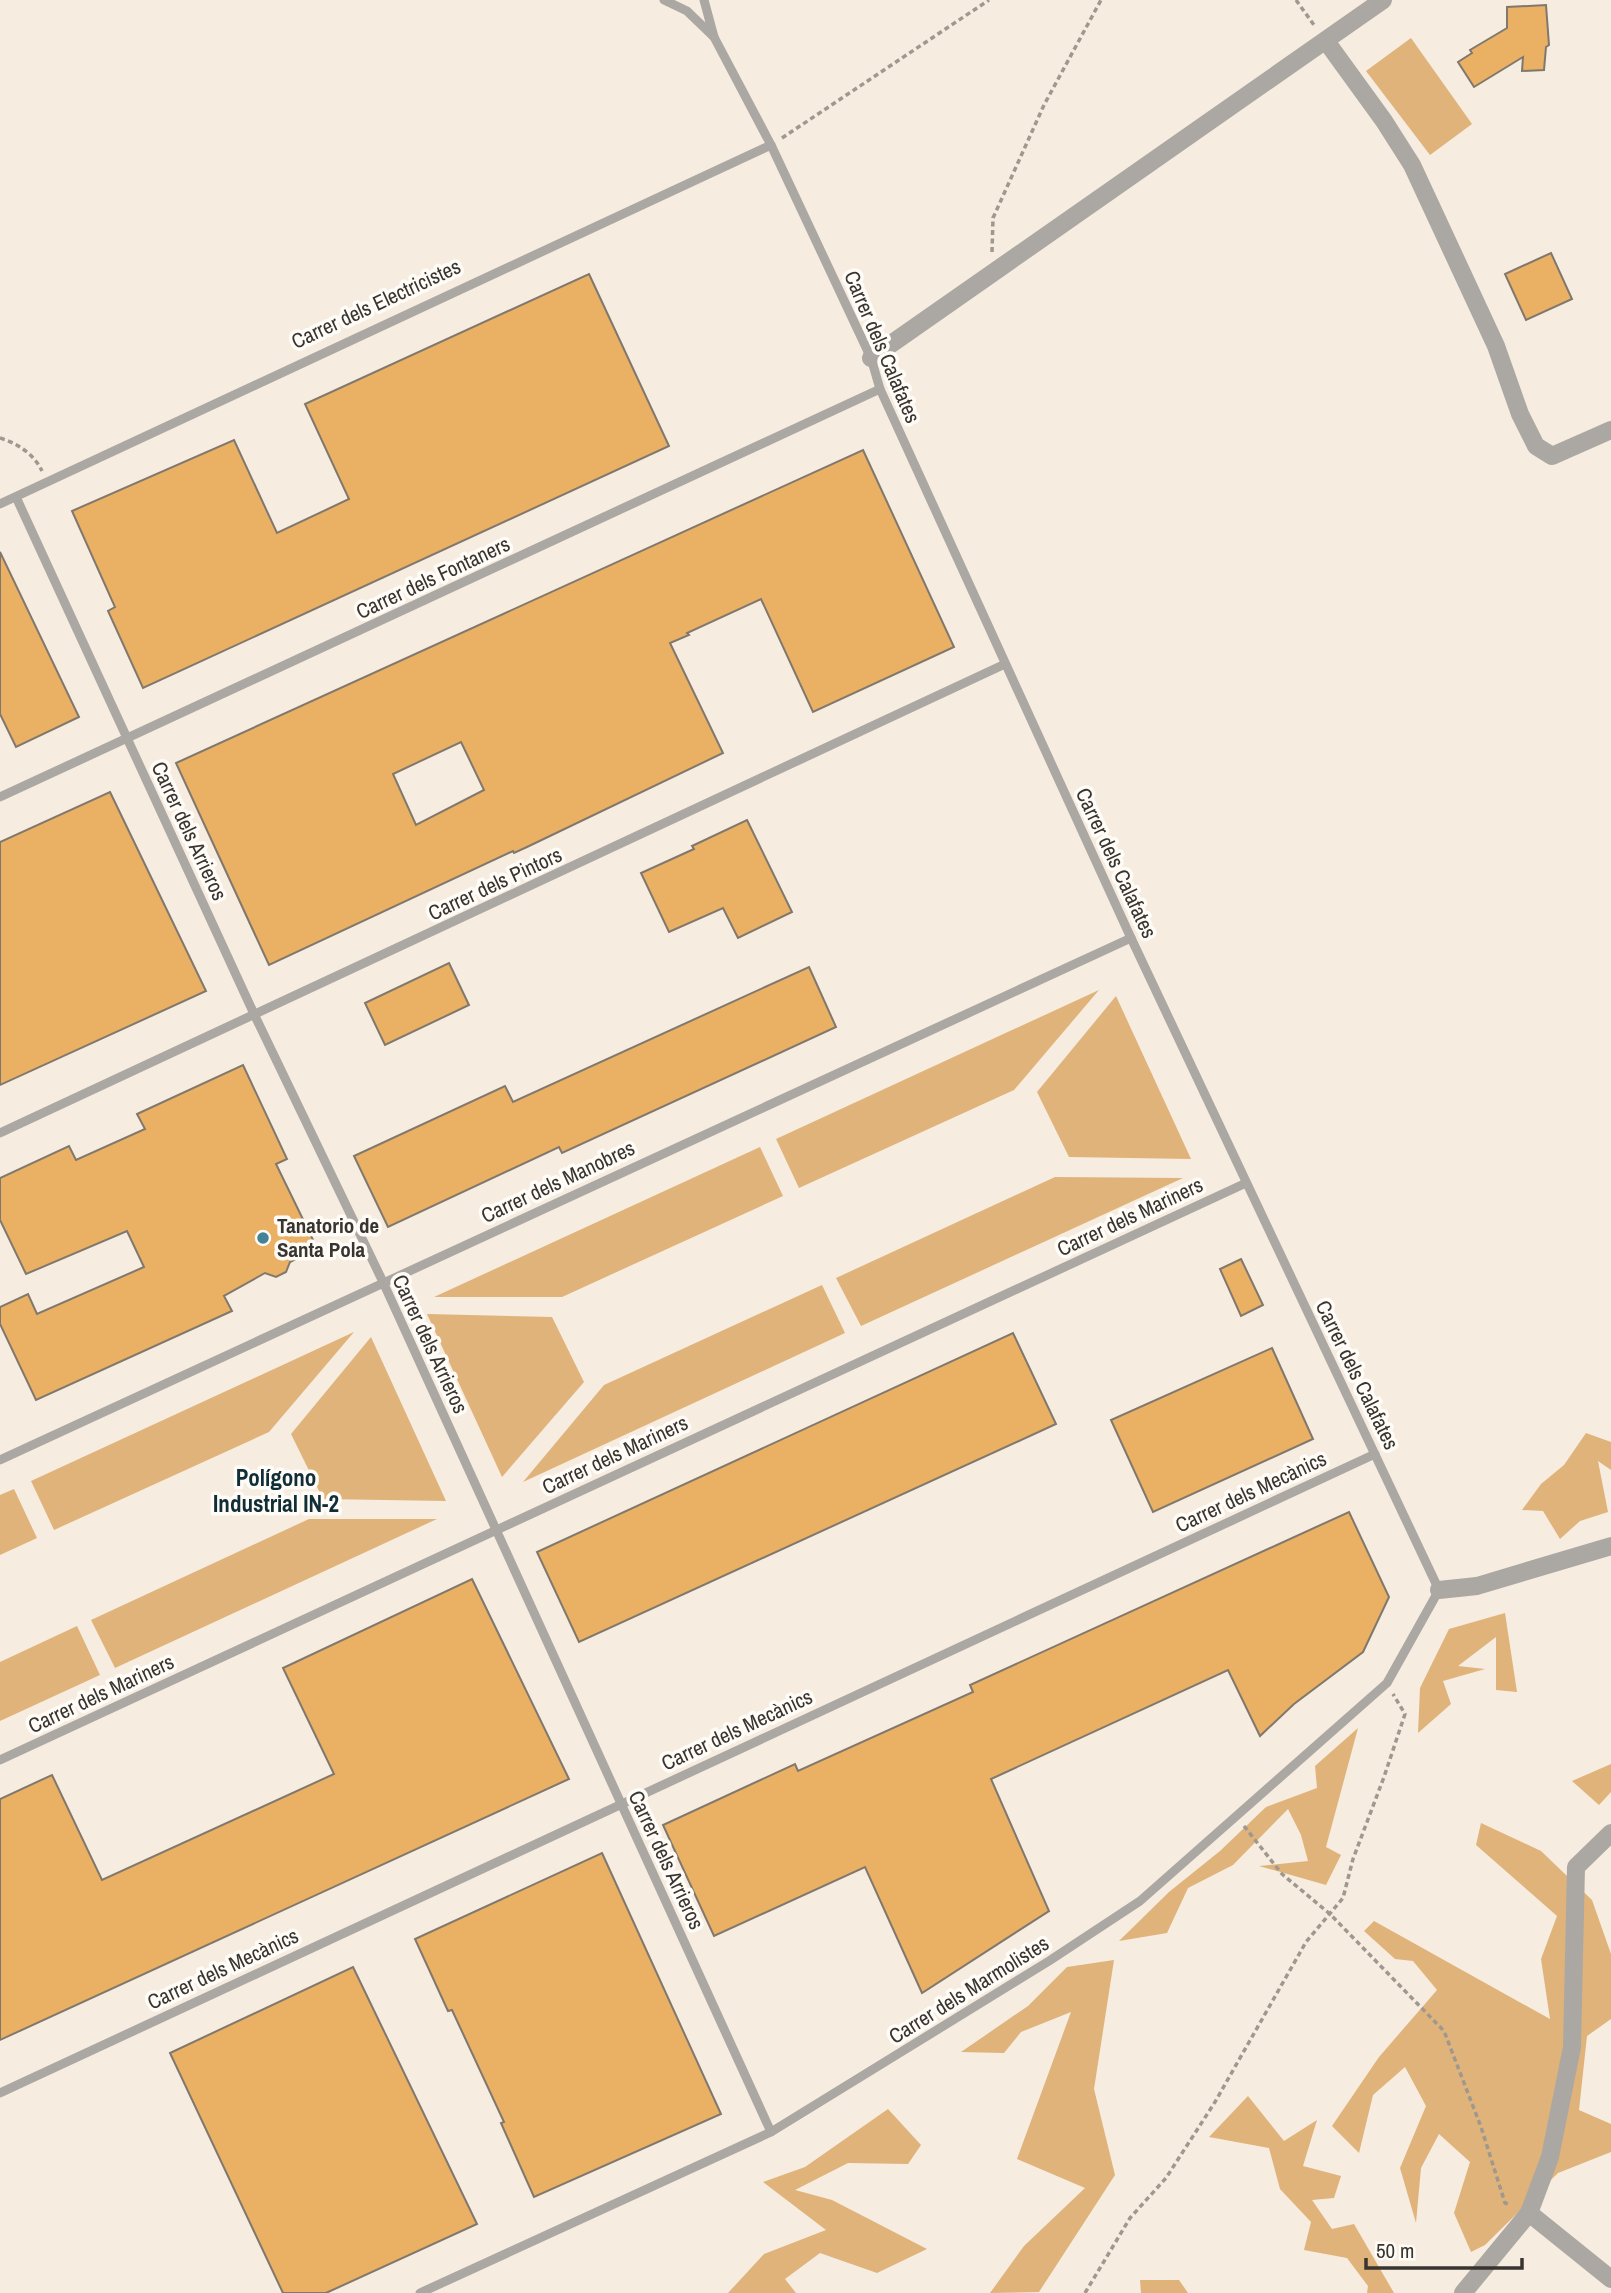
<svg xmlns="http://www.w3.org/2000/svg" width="1611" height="2293" font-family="'Archivo Narrow',sans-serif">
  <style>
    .green { fill: #e0b37a }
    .building { fill: #eab063; stroke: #81786d; stroke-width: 2; fill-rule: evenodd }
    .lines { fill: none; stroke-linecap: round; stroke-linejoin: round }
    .path { stroke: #9f988f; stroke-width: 3.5; stroke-dasharray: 5 3.5; stroke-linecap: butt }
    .lane { stroke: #aba7a2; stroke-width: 9 }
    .street { stroke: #aba7a2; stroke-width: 18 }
    .poi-dot { fill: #438297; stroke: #fffbf6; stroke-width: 2.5 }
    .labels { text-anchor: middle; stroke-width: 7; stroke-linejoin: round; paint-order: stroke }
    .street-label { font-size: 21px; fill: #38342f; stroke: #fffbf6 }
    .poi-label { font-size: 21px; font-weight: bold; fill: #38342f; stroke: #fffbf6; text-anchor: start }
    .neighbourhood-label { font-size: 23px; font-weight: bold; fill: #0f2e38; stroke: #fffbf6 }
  </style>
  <rect width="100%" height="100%" fill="#f6ece0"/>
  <g class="green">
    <path d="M1411 38 1472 124 1430 155 1366 71Z"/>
    <path d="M1099 990 1014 1090 799 1188 776 1139Z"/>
    <path d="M1116 996 1191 1159 1069 1157 1037 1092Z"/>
    <path d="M760 1147 783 1196 562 1297H434Z"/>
    <path d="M1055 1177 1183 1178 861 1326 836 1278Z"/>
    <path d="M822 1285 845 1333 523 1482 604 1385Z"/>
    <path d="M427 1314 552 1317 584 1382 502 1477Z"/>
    <path d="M354 1332 269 1432 54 1530 31 1481Z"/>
    <path d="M371 1337 446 1501 323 1499 291 1434Z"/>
    <path d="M1586 1433 1611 1442V1470L1598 1461 1608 1512 1580 1521 1560 1539 1543 1511 1522 1510 1541 1484 1564 1465Z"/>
    <path d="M14 1489 37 1538 0 1555V1495Z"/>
    <path d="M309 1519H437L115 1668 91 1620Z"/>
    <path d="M1505 1613 1517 1692 1496 1690V1637L1458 1666 1485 1669 1443 1681 1451 1704 1418 1733 1420 1688 1449 1629Z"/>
    <path d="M77 1626 100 1675 0 1721V1662Z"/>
    <path d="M1358 1728 1326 1847 1341 1855 1326 1885 1259 1866 1308 1861 1301 1835 1288 1809 1233 1865 1188 1888 1167 1933 1119 1941 1169 1892 1220 1851 1266 1807 1317 1788 1315 1766Z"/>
    <path d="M1611 1764V1792L1599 1805 1572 1781Z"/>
    <path d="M1481 1823 1541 1851 1592 1900 1611 1954V2019L1587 2036 1579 2110 1611 2124V2152L1558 2173 1485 2245 1471 2252 1454 2213 1470 2162 1439 2134 1421 2168 1416 2223 1400 2168 1426 2106 1405 2067 1373 2095 1359 2153 1332 2126 1379 2057 1437 1990 1413 1961 1395 1959 1364 1931 1374 1921 1550 2019 1541 1959 1557 1916 1476 1845Z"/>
    <path d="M1114 1960 1094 2089 1115 2175 1039 2292 990 2293 1024 2246 1085 2188 1017 2159 1071 2012 1021 2032 1004 2053 961 2052 1028 2006 1067 1967Z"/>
    <path d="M1248 2096 1284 2141 1317 2120 1303 2166 1341 2176 1334 2198 1312 2200 1332 2229 1354 2224 1394 2293H1367L1368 2286 1347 2258 1304 2250 1311 2222 1280 2189 1269 2148 1209 2137Z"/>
    <path d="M888 2109 921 2145 908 2164 848 2163 795 2190 832 2200 927 2249 877 2273 820 2253 785 2279 796 2293H728L764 2254 826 2230 763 2182 805 2167Z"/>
    <path d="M1140 2280H1179L1188 2293H1141Z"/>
  </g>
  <g class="building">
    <path d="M1546 5 1549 45 1546 47 1544 70 1522 71 1523 57 1474 87 1458 62 1472 53 1470 50 1507 28V7Z"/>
    <path d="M1551 253 1572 299 1526 320 1505 274Z"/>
    <path d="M589 274 669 446 143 688 108 611 115 607 72 511 234 440 277 533 349 499 305 404Z"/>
    <path d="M863 450 954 647 813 712 761 599 687 633 689 635 670 643 723 753 527 847 514 853 513 851 269 965 176 763ZM461 742 484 790 416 825 393 774Z"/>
    <path d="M0 552 79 717 16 747 0 714Z"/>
    <path d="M110 792 206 991 0 1085V842Z"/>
    <path d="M747 820 792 912 738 938 723 908 669 932 641 873 694 849 692 846Z"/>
    <path d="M449 963 469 1005 385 1045 365 1003Z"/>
    <path d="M809 967 836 1027 562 1153 559 1147 388 1227 354 1156 505 1086 513 1102Z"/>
    <path d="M243 1065 287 1159 276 1164 317 1248 290 1262 286 1272 276 1277 265 1273 224 1296 232 1311 36 1400 0 1324V1307L28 1294 37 1314 144 1267 127 1231 26 1274 0 1220V1178L69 1146 76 1160 145 1129 137 1114Z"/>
    <path d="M1241 1259 1263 1305 1241 1316 1220 1269Z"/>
    <path d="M1013 1333 1056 1424 579 1642 537 1552Z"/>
    <path d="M1272 1348 1313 1439 1153 1512 1111 1420Z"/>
    <path d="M1349 1512 1389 1597 1363 1652 1294 1704 1260 1736 1228 1670 991 1779 1049 1911 922 1993 865 1867 714 1936 663 1825 795 1764 798 1771 973 1692 970 1685Z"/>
    <path d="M472 1579 569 1779 0 2040V1799L52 1775 102 1880 334 1774 283 1668Z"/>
    <path d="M602 1853 721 2114 534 2197 501 2123 504 2122 452 2010 448 2011 415 1939Z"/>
    <path d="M353 1967 477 2224 326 2293H283L170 2053Z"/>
  </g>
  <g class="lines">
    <g class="path">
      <path d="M1296 0 1314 25"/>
      <path d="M782 138 989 0"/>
      <path d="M992 252 993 218 1044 105 1101 0"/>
      <path d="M0 438C17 443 34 454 42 471"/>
      <path d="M1244 1826 1282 1874 1330 1914 1444 2031 1481 2127 1505 2203 1511 2205"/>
      <path d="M1085 2293 1130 2218 1166 2178 1215 2102 1306 1942 1343 1898 1353 1859 1384 1777 1405 1714 1393 1694"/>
    </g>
    <g class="lane">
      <path d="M664 0 687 11 714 37 704 0"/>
      <path d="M16 497 255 1016 383 1282 771 2132"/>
      <path d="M0 504 771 145"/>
      <path d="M0 797 880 389"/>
      <path d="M0 1133 1005 664"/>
      <path d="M0 1460 1131 938"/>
      <path d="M0 1760 1246 1183"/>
      <path d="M0 2093 1375 1454"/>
      <path d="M420 2293 771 2132 1049 1961 1140 1901 1387 1683 1439 1590 1131 938 880 389 871 358 771 145 714 37"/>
    </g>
    <g class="street">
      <path d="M1326 41 1384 121 1412 165 1496 346 1520 414 1536 446 1552 456 1611 430"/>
      <path d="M871 358 1383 0"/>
      <path d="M1439 1590 1477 1586 1611 1546"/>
      <path d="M1529 2213 1611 2279"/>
      <path d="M1463 2293 1529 2213 1550 2157 1572 2047 1576 1867 1611 1833"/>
    </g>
  </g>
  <circle class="poi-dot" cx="263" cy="1238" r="7"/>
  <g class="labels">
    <g class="street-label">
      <text transform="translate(376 304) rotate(-25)" y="7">Carrer dels Electricistes</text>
      <text transform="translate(882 347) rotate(67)" y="7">Carrer dels Calafates</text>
      <text transform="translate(433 578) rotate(-25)" y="7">Carrer dels Fontaners</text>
      <text transform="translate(189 831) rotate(65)" y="7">Carrer dels Arrieros</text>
      <text transform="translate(1116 863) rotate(65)" y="7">Carrer dels Calafates</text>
      <text transform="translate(495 884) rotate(-25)" y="7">Carrer dels Pintors</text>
      <text transform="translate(558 1182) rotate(-25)" y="7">Carrer dels Manobres</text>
      <text transform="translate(1130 1217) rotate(-25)" y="7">Carrer dels Mariners</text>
      <text transform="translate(430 1344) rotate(65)" y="7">Carrer dels Arrieros</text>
      <text transform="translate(1357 1375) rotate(64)" y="7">Carrer dels Calafates</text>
      <text transform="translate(615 1455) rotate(-25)" y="7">Carrer dels Mariners</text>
      <text transform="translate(1251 1492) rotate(-25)" y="7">Carrer dels Mecànics</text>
      <text transform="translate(101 1694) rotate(-25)" y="7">Carrer dels Mariners</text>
      <text transform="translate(737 1730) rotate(-25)" y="7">Carrer dels Mecànics</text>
      <text transform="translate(666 1860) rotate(65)" y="7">Carrer dels Arrieros</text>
      <text transform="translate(223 1969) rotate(-25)" y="7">Carrer dels Mecànics</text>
      <text transform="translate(969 1990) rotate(-32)" y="7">Carrer dels Marmolistes</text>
    </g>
    <g class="poi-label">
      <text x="277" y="1233">Tanatorio de<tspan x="277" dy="24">Santa Pola</tspan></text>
    </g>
    <g class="neighbourhood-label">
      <text x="276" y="1486">Polígono<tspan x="276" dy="26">Industrial IN-2</tspan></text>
    </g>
  </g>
  <path d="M1366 2258v10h156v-10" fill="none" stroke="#38342f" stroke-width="3.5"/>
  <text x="1376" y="2258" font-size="21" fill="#38342f" stroke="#fffbf6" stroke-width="5" paint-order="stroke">50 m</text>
</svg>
